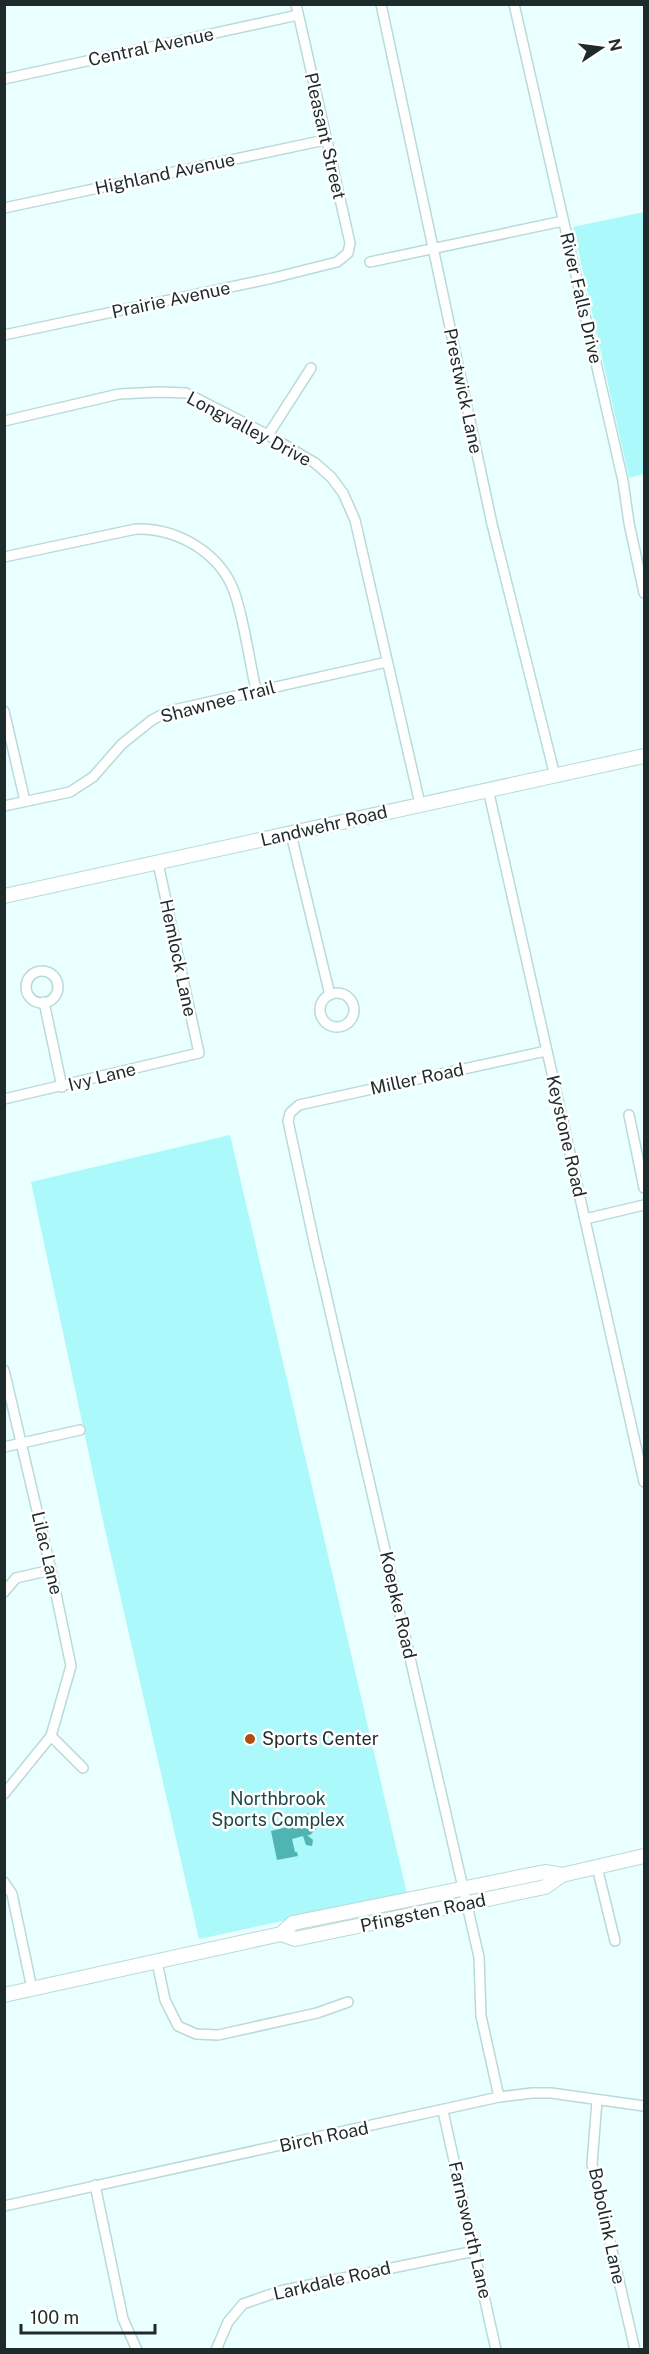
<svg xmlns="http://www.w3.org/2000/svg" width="649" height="2354" font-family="'Public Sans',sans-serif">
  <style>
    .green { fill: #abf9fa }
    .water { fill: #50b3b4 }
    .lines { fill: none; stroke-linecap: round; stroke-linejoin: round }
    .street-casing { stroke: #b8dad9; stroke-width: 12 }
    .secondary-casing { stroke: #b8dad9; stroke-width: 16 }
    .street { stroke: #fff; stroke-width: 9 }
    .secondary { stroke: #fff; stroke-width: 14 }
    .poi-dot { fill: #b04e10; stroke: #fff; stroke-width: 2 }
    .labels { text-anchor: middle; stroke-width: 5; stroke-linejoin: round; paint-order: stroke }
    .street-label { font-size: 18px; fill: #1e2b2b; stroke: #fff }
    .poi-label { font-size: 18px; fill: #1e2b2b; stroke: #fff; text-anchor: start }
    .park-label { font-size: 18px; fill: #1b4848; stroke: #fff }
  </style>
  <rect width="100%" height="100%" fill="#eaffff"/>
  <g class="green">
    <path d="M644 212V474L629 478 573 227Z"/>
    <path d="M230 1135 407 1894 199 1939 104 1525 31 1182Z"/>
  </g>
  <path class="water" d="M307 1813 324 1821 310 1835H307L313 1840 312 1846 306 1845 303 1836 292 1839 295 1852H297L298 1856 277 1860 271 1831 299 1824Z"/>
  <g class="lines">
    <defs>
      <g id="street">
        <path d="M381 4 492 524 555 776"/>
        <path d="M514 4 623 481 629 523 644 593"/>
        <path d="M4 79 298 15"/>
        <path d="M4 208 325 140"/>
        <path d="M370 262 563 221"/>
        <path d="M4 335 273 278 337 262 348 253 350 243 296 4"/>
        <path d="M4 421 119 394 160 392 186 393 268 435 315 463 331 477 343 493 355 520 420 804"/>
        <path d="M268 435 311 368"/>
        <path d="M4 557 136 529C178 528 221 553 235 594 245 625 249 659 256 690"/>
        <path d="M4 711 25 801"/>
        <path d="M488 789 644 1482"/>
        <path d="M4 806 70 792 93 777 122 744 152 720 169 711 387 662"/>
        <path d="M291 834 330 995"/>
        <circle cx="42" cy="987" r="16"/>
        <circle cx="337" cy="1010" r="17"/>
        <path d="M44 1002 62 1087"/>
        <path d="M4 1099 199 1053 158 863"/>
        <path d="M629 1115 644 1188"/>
        <path d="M585 1219 644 1205"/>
        <path d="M4 1370 51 1570 71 1666 51 1736 4 1794"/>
        <path d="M4 1447 80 1430"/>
        <path d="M4 1592 16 1578 51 1570"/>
        <path d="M51 1736 83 1768"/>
        <path d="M597 1867 615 1941"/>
        <path d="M4 1882 12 1894 32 1989"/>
        <path d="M157 1962 165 2000 178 2026 196 2034 218 2035 317 2013 348 2002"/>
        <path d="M499 2097 481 2016 479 1957 314 1242 288 1121 290 1113 299 1105 546 1051"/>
        <path d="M597 2101 592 2164 635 2350"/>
        <path d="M443 2111 496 2350"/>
        <path d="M95 2185 123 2319 137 2350"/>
        <path d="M4 2206 499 2097 532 2093H551L644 2106"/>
        <path d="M216 2350 228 2322 243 2304 280 2291 475 2251"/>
      </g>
      <g id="secondary">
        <path d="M4 896 644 756"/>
        <path d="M281 1934 295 1939 545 1887 562 1875 644 1856"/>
        <path d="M4 1995 281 1934 293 1923 545 1872 562 1875"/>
      </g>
    </defs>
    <use href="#street" class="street-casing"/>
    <use href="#secondary" class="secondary-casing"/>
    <use href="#street" class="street"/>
    <use href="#secondary" class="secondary"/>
  </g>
  <circle class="poi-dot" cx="250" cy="1739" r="6"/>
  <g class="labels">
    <g class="street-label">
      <text transform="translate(151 47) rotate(-12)" y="6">Central Avenue</text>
      <text transform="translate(325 136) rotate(77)" y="6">Pleasant Street</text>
      <text transform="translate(165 174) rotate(-12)" y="6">Highland Avenue</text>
      <text transform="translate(581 298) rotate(77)" y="6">River Falls Drive</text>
      <text transform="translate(171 300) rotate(-12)" y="6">Prairie Avenue</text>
      <text transform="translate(463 391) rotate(78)" y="6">Prestwick Lane</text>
      <text transform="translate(249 429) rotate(28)" y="6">Longvalley Drive</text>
      <text transform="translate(218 702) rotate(-15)" y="6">Shawnee Trail</text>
      <text transform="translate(324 826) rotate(-13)" y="6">Landwehr Road</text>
      <text transform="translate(178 958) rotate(78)" y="6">Hemlock Lane</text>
      <text transform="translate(102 1077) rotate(-14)" y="6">Ivy Lane</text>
      <text transform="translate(417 1079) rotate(-12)" y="6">Miller Road</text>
      <text transform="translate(566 1136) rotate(77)" y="6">Keystone Road</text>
      <text transform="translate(47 1553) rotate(77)" y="6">Lilac Lane</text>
      <text transform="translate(398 1605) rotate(77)" y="6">Koepke Road</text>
      <text transform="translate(423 1913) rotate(-12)" y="6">Pfingsten Road</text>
      <text transform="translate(324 2137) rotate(-12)" y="6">Birch Road</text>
      <text transform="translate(607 2226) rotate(78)" y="6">Bobolink Lane</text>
      <text transform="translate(470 2230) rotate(77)" y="6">Farnsworth Lane</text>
      <text transform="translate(332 2281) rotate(-13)" y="6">Larkdale Road</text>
    </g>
    <g class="poi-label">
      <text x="262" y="1745">Sports Center</text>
    </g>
    <g class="park-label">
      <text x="278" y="1805">Northbrook<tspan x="278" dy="21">Sports Complex</tspan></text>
    </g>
  </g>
  <rect width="649" height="2354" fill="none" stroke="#1e2b2b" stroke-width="12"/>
  <g transform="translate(601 48) rotate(77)" stroke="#ffffff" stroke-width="4.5" paint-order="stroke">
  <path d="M0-4.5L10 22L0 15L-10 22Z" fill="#1e2b2b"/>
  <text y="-9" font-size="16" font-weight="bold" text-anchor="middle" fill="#1e2b2b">N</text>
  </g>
  <path d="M21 2324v9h134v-9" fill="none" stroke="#1e2b2b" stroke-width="3"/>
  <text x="30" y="2324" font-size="18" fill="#1e2b2b" stroke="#ffffff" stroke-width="4.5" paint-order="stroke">100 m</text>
</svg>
